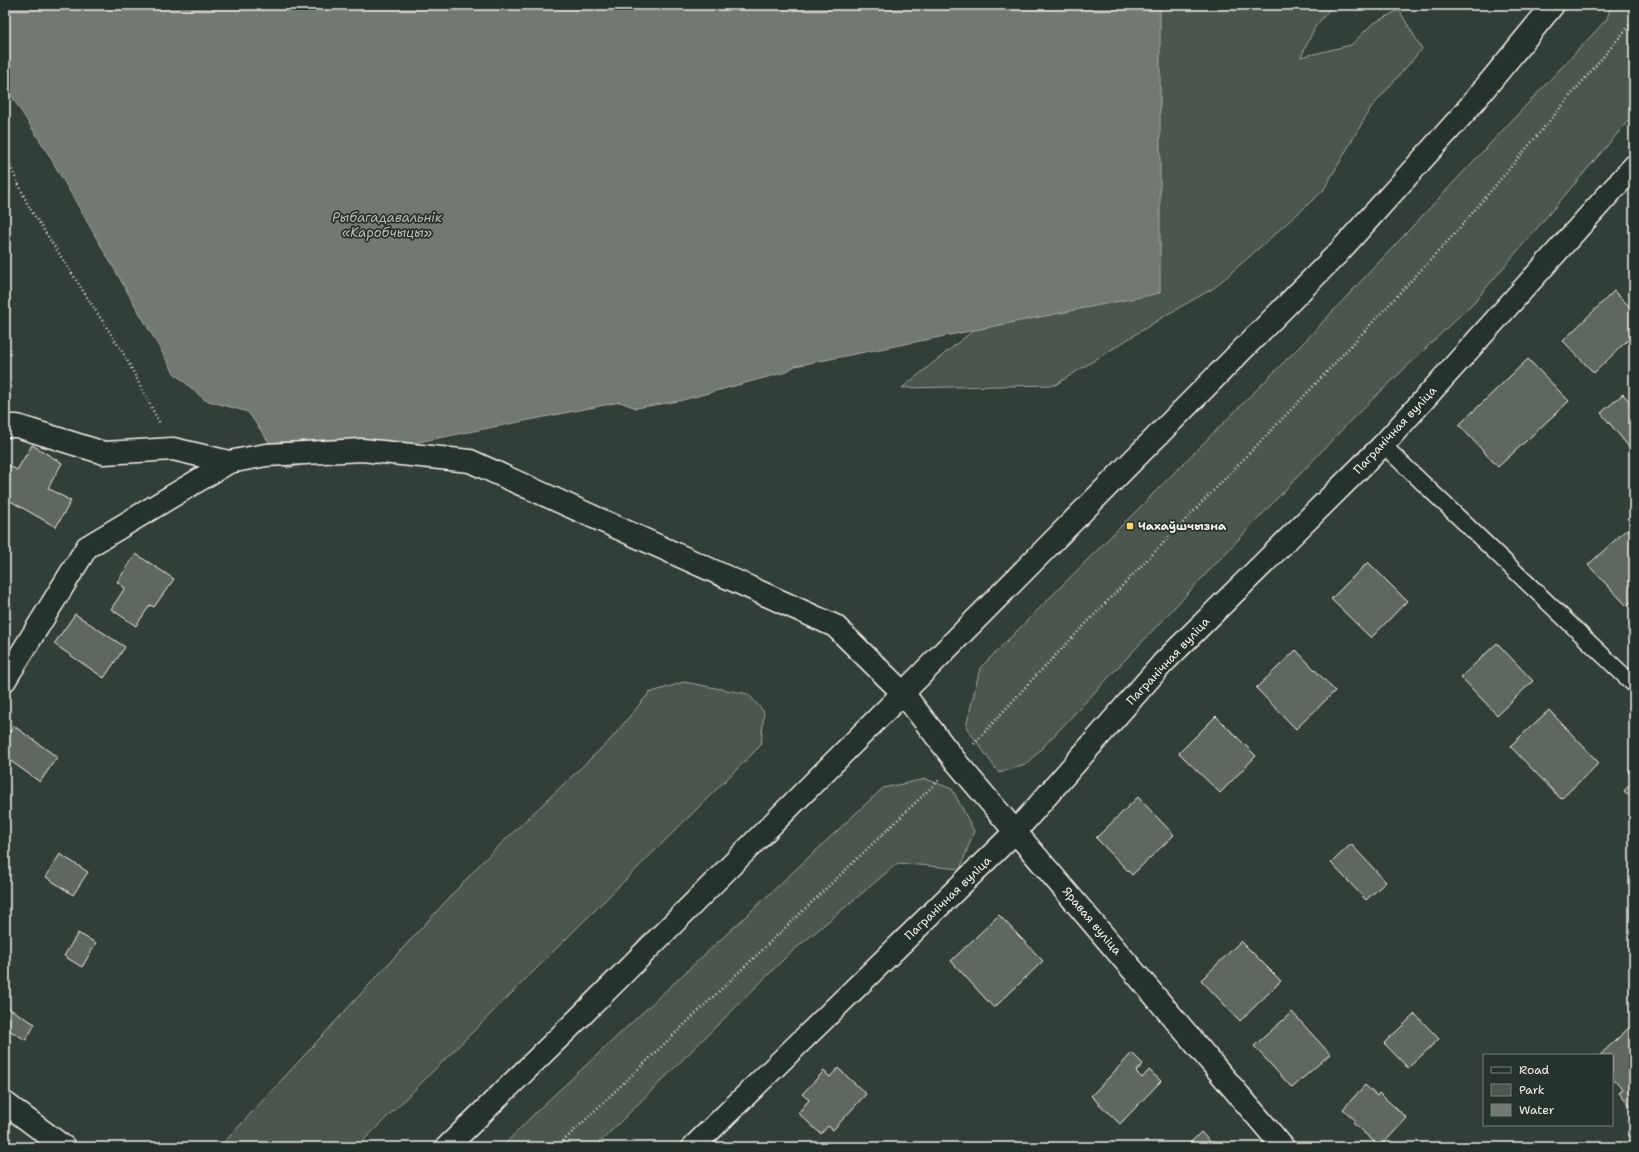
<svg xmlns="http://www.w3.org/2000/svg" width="1639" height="1152" font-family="'Shantell Sans',sans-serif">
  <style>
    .green { fill: #4c564f; stroke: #a0a49c }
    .water { fill: #727972; stroke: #a6a9a1 }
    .building { fill: #5f6861; stroke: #f4f1e8 }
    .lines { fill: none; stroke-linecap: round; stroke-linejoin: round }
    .lane-casing { stroke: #f4f1e8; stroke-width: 18 }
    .street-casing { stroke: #f4f1e8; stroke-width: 25 }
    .primary-casing { stroke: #f4f1e8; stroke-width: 25 }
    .path { stroke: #f4f1e8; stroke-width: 2.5; stroke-dasharray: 1 3; stroke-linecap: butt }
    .lane { stroke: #26332d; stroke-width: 15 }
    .street { stroke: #26332d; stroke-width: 22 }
    .primary { stroke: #26332d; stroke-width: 22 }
    .poi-dot { fill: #ffd166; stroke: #26332d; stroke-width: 1.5 }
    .labels { text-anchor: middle; stroke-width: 3.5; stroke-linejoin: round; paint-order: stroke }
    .street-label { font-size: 12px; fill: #f4f1e8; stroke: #26332d }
    .poi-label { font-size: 12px; font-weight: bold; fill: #f4f1e8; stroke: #26332d; text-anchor: start }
    .water-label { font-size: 13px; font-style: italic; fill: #babbb3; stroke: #26332d }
  </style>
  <rect width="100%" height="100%" fill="#323e38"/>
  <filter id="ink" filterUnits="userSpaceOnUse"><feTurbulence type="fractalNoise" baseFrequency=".025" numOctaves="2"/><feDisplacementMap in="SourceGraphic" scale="8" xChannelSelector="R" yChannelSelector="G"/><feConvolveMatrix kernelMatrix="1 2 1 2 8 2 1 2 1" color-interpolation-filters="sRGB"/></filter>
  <g filter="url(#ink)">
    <g class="green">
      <path d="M1148 5H1333L1315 27 1301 57 1351 45 1372 24 1399 10 1422 49 1370 109 1323 191 1214 288 1168 314 1055 385 902 388 1011 300Z"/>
      <path d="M1611 5H1634V114L1475 301 1351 420 1028 763 999 773 966 727 980 668 1303 343 1607 19Z"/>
      <path d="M684 682 748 694 764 712 761 745 357 1147H220L483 861 610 740 649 693Z"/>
      <path d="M926 779 952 789 974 831 960 869 898 863 788 955 595 1147H502L537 1111 883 788Z"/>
    </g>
    <path class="water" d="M5 5H1160V293L795 366 786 372 679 401 636 408 620 402 287 468 248 412 205 400 174 373 46 150 5 86Z"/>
    <g class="building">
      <path d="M1614 291 1634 311V334L1594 373 1563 341Z"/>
      <path d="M1528 359 1569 401 1498 467 1459 425Z"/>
      <path d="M1623 394 1634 407V453L1601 413Z"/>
      <path d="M32 445 62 463 48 488 71 501 56 527 5 498V463L17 470Z"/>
      <path d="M1627 529 1634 536V599L1627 606 1588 565Z"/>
      <path d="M136 554 174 579 154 607 150 605 136 626 111 609 125 588 117 582Z"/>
      <path d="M1368 562 1407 601 1371 638 1331 599Z"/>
      <path d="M75 614 125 647 104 678 54 644Z"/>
      <path d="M1497 643 1533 681 1497 715 1461 677Z"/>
      <path d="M1296 650 1335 691 1296 729 1256 688Z"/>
      <path d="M1549 710 1599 763 1561 799 1510 746Z"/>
      <path d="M1216 716 1256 756 1220 793 1179 753Z"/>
      <path d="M14 726 57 757 40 782 5 757V738Z"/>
      <path d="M1634 766V779L1628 772Z"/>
      <path d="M1634 779V800L1624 791Z"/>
      <path d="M1138 797 1174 835 1132 875 1096 838Z"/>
      <path d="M1351 844 1386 882 1366 900 1331 863Z"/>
      <path d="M60 854 88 872 73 895 46 877Z"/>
      <path d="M999 915 1043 961 994 1008 951 961Z"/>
      <path d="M78 933 96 943 82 967 64 956Z"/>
      <path d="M1241 941 1281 981 1240 1021 1201 980Z"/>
      <path d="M5 1006 35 1024 26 1040 5 1028Z"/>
      <path d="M1292 1012 1330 1054 1292 1088 1254 1046Z"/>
      <path d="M1415 1014 1439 1039 1408 1068 1384 1043Z"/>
      <path d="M1634 1023V1109L1619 1093 1623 1089 1612 1077V1055H1600Z"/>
      <path d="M1132 1053 1143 1064 1136 1072 1142 1078 1149 1070 1161 1081 1120 1124 1091 1096Z"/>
      <path d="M838 1068 866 1094 833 1130 828 1126 821 1134 798 1113 809 1100 802 1094 824 1071 830 1077Z"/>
      <path d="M1365 1085 1377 1096 1379 1093 1407 1118 1380 1147 1353 1123 1355 1120 1343 1109Z"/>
      <path d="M1201 1132 1215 1147H1186Z"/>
    </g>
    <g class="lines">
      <defs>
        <path id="lane" d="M1383 445 1634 685"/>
        <g id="street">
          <path d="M5 426H17L104 453 173 449 229 462"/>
          <path d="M5 680 87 547 229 462 266 455 362 450 470 461 835 626 903 693 957 763 1283 1147"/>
          <path d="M5 1103 64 1147"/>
          <path d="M693 1147 1016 831 1163 663 1383 445 1634 166"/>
        </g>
        <path id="primary" d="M447 1147 580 1017 903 693 1338 253 1466 111 1553 5"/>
      </defs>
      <use href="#lane" class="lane-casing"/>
      <use href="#street" class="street-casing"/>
      <use href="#primary" class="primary-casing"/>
      <g class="path">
        <path d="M5 155 29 207 125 356 160 424"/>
        <path d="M974 744 1029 683 1309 391 1458 230 1634 20"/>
        <path d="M557 1147 939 780"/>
      </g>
      <use href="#lane" class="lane"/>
      <use href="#street" class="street"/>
      <use href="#primary" class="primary"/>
    </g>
  </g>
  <rect class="poi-dot" x="1126" y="522" width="8" height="8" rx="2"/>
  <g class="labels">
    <g class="street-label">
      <text transform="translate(1395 430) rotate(-47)" y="4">Пагранічная вуліца</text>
      <text transform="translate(1168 661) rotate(-47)" y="4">Пагранічная вуліца</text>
      <text transform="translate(948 898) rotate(-44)" y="4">Пагранічная вуліца</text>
      <text transform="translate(1092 921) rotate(50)" y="4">Яравая вуліца</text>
    </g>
    <g class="poi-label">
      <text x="1138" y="530">Чахаўшчызна</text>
    </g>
    <g class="water-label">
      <text x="387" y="222">Рыбагадавальнік<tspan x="387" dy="15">«Каробчыцы»</tspan></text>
    </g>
  </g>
  <rect width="1639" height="1152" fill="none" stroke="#26332d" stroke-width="20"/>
  <rect x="10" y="10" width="1619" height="1132" fill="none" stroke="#f4f1e8" stroke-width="1.5" filter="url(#ink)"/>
  <rect x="1483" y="1054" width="130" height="72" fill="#26332d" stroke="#787f78"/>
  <rect x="1491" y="1067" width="20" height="6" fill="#26332d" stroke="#787f78"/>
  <text x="1519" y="1074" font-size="12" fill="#f4f1e8">Road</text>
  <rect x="1491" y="1084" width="20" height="12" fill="#4c564f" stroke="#787f78"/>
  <text x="1519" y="1094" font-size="12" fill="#f4f1e8">Park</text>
  <rect x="1491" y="1104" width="20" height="12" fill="#727972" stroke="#787f78"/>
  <text x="1519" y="1114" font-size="12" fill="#f4f1e8">Water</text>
</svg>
